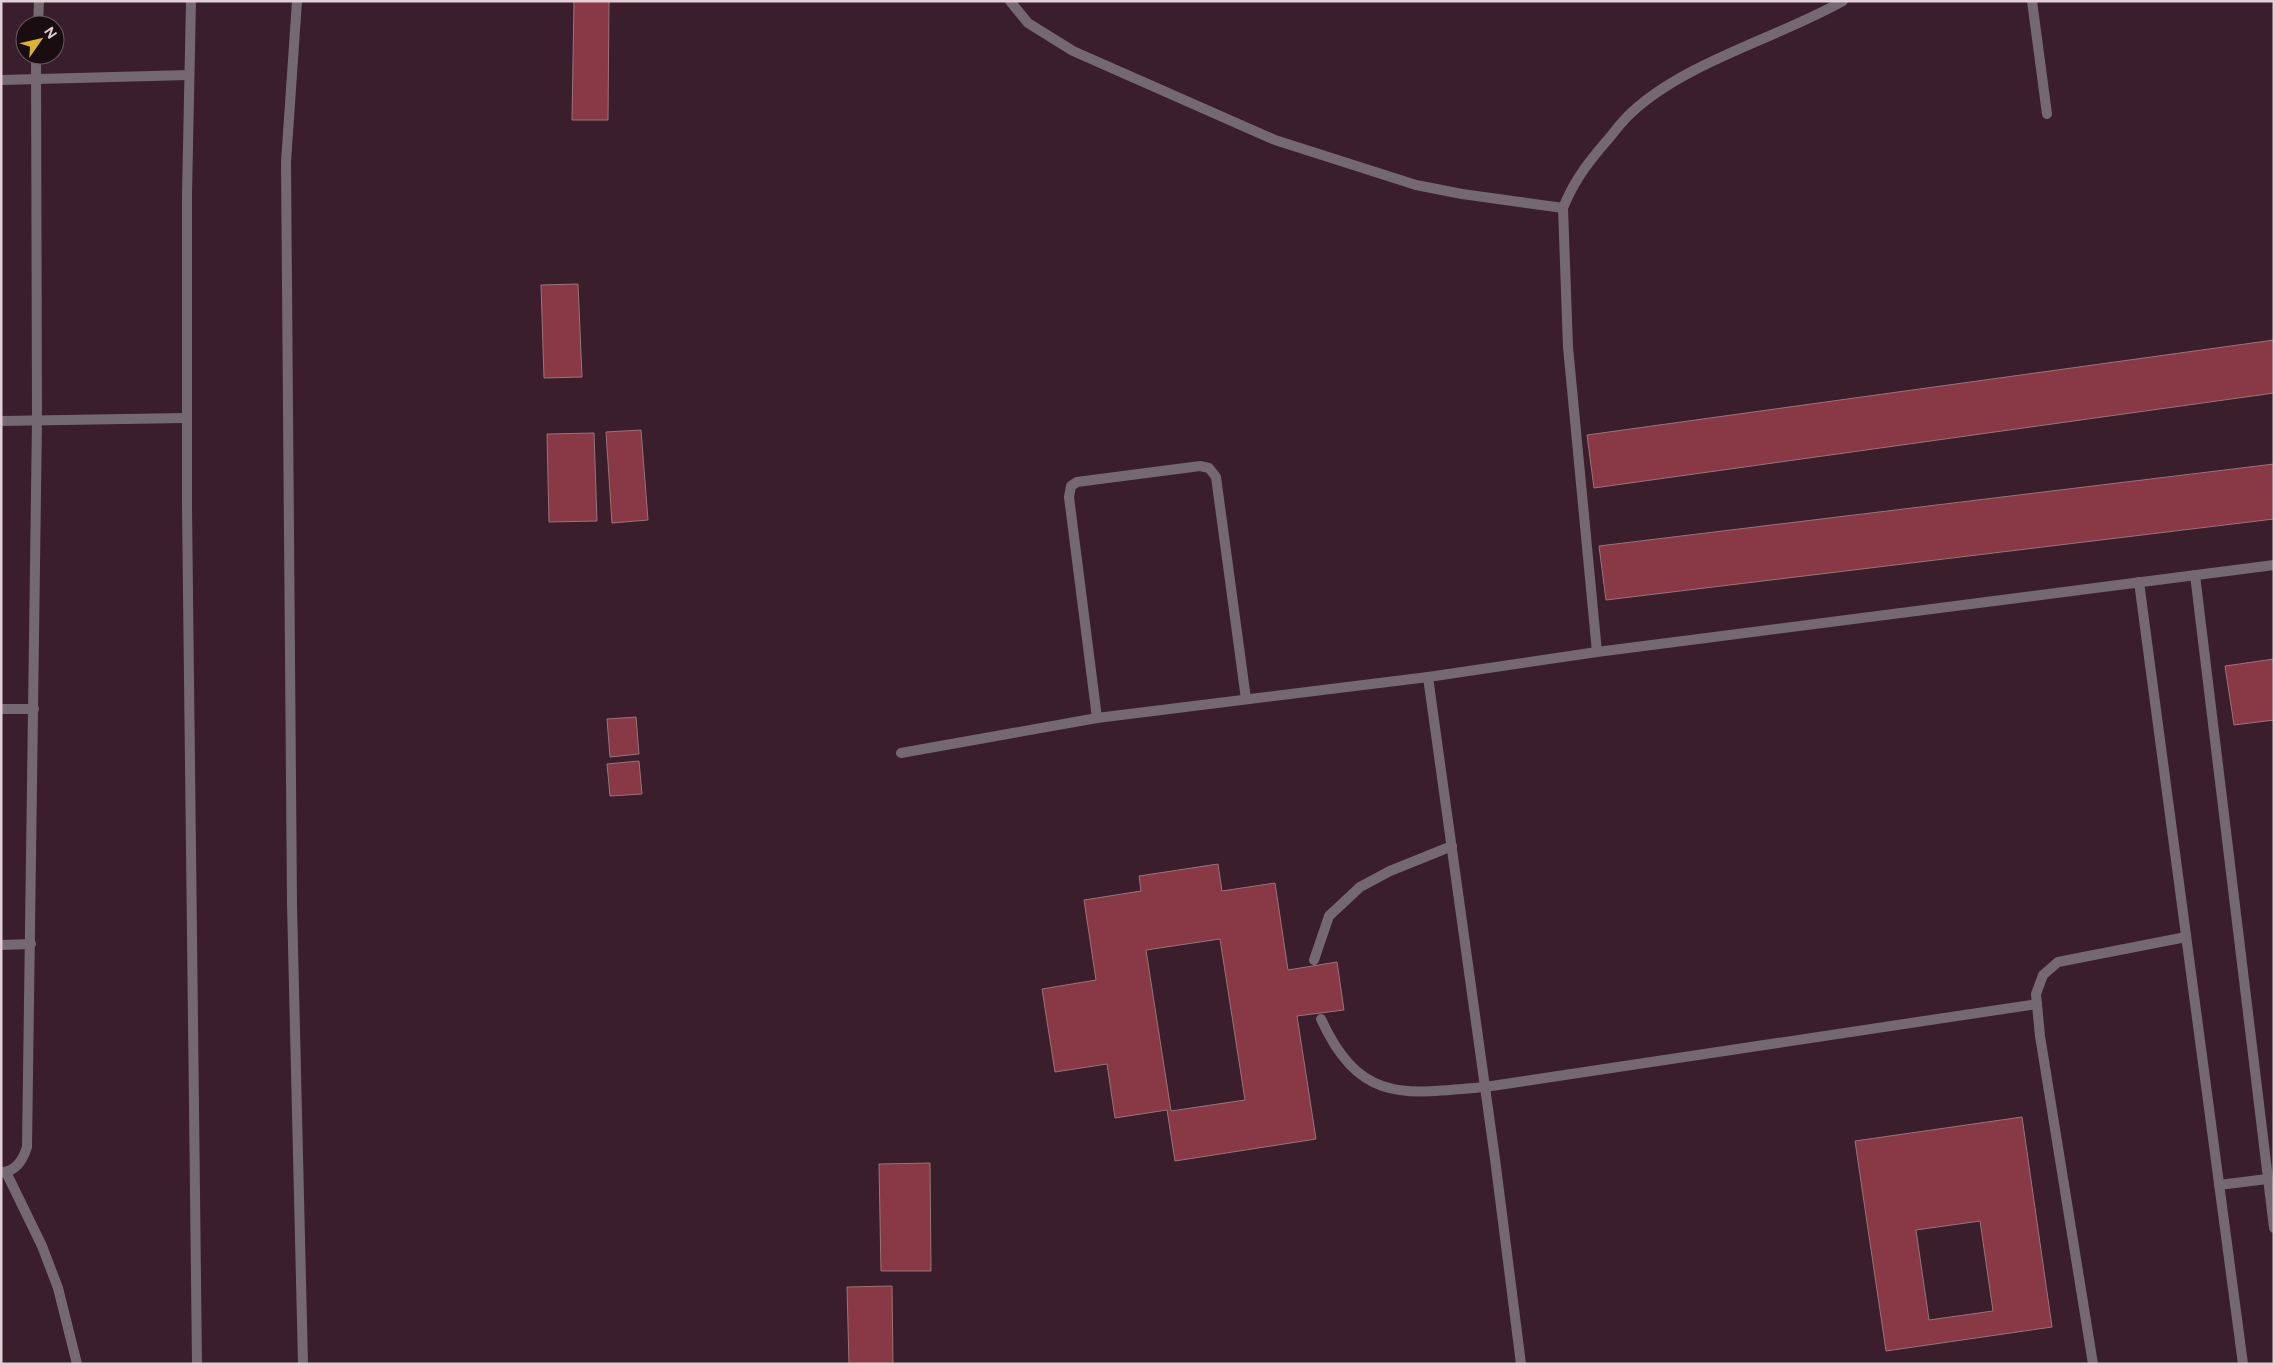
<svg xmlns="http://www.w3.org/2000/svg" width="2275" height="1365" font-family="Figtree,sans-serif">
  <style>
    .building { fill: #893846; stroke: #997478; fill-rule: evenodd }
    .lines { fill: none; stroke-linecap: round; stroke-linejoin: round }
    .service { stroke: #746871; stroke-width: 10 }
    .minor { stroke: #746871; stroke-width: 10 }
    .tertiary { stroke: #746871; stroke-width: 10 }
  </style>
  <rect width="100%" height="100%" fill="#3a1e2b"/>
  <g class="building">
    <path d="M574 1H609L608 120H572Z"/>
    <path d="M578 284 582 377 544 378 541 285Z"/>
    <path d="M2274 340V393L1594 488 1587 435Z"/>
    <path d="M641 430 648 520 612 523 606 432Z"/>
    <path d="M594 433 597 521 549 522 547 434Z"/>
    <path d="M2274 464V519L1606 600 1599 546Z"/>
    <path d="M2274 659V720L2234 725 2225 666Z"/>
    <path d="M636 717 639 754 610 757 607 719Z"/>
    <path d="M639 761 642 794 610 796 607 764Z"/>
    <path d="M1218 864 1222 891 1275 883 1288 970 1337 962 1344 1010 1297 1016 1316 1139 1175 1161 1167 1110 1115 1118 1107 1064 1055 1072 1042 989 1096 980 1084 900 1141 891 1139 876ZM1220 939 1245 1100 1171 1111 1146 950Z"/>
    <path d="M2022 1117 2052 1327 1886 1351 1855 1141ZM1980 1221 1993 1311 1929 1320 1916 1230Z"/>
    <path d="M930 1163 931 1271H881L879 1164Z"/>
    <path d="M892 1286 893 1364H849L847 1287Z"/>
  </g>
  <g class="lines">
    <g class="service">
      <path d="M297 1 286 162 292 904 303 1364"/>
      <path d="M1010 1 1028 23 1073 51 1275 140 1416 185 1462 194 1563 208"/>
      <path d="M2032 1 2047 114"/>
      <path d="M2195 575 2274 1228"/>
      <path d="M2139 582 2243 1364"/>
      <path d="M1597 652 1568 347 1563 208C1573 183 1586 165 1604 144 1613 134 1621 122 1631 113 1685 62 1778 38 1843 1"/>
      <path d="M1428 677 1495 1159 1521 1364"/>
      <path d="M1097 718 1069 497 1071 486 1077 482 1200 466 1209 468 1216 477 1246 699"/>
      <path d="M901 753 1097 718 1428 677 1597 652 2274 565"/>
      <path d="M1314 960 1329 916 1360 887 1390 871 1452 846"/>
      <path d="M1321 1019C1360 1104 1404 1094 1485 1087L2037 1004"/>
      <path d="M2219 1185 2267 1179"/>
      <path d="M2093 1364 2040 1036 2036 994 2043 975 2058 962 2186 937"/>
    </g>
    <g class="minor">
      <path d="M38 25 39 1"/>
      <path d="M1 80 189 75"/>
      <path d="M1 421 187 418"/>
      <path d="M1 709H34"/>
      <path d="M1 945 31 944"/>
      <path d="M1 1172C16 1172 23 1160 27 1147L37 420 36 55"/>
      <path d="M6 1172 42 1246 58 1288 77 1364"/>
    </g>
    <path class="tertiary" d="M191 1 187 195V507L197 1364"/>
  </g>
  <rect width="2275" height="1365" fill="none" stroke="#e3d0d7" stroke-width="5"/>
  <g transform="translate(40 40) rotate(56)"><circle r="24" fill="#190d12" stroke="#6a5b61"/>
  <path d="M0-4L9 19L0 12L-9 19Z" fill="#dab333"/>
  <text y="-8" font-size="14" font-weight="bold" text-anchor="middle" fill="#e3d0d7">N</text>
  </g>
</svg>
